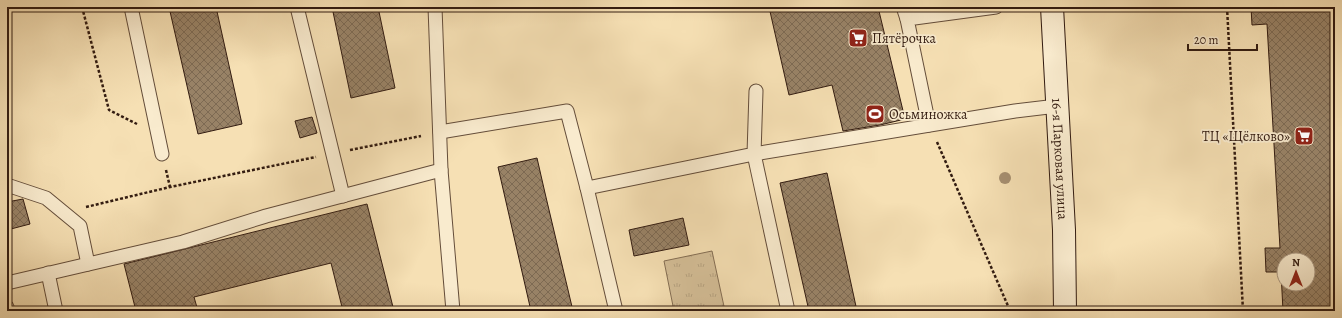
<svg xmlns="http://www.w3.org/2000/svg" width="1342" height="318" font-family="Alegreya,serif">
  <style>
    .park { fill: url(#park-tufts); stroke: #846e54 }
    .building { fill: url(#building-cross-hatch); stroke: #331c11; fill-rule: evenodd }
    .lines { fill: none; stroke-linecap: round; stroke-linejoin: round }
    .lane-casing { stroke: #644d3a; stroke-width: 15 }
    .secondary-casing { stroke: #331c11; stroke-width: 24 }
    .path { stroke: #331c11; stroke-width: 2.5; stroke-dasharray: 3 2; stroke-linecap: butt }
    .lane { stroke: #f9ebce; stroke-width: 13 }
    .secondary { stroke: #f9ebce; stroke-width: 22 }
    .tree { fill: #a68f71 }
    .labels { text-anchor: middle; stroke-width: 3.5; stroke-linejoin: round; paint-order: stroke }
    .poi-label { font-size: 14px; fill: #331c11; stroke: #f9ebce; text-anchor: start }
    .street-label { font-size: 14px; fill: #331c11; stroke: #f9ebce }
  </style>
  <defs>
    <pattern id="park-tufts" width="24" height="20" patternUnits="userSpaceOnUse"><rect width="24" height="20" fill="#d5bf98"/><path d="M3 7l-1-3M5 7V3M7 7l1-3M15 17l-1-3M17 17v-4M19 17l1-3" fill="none" stroke="#b7a482"/></pattern>
    <pattern id="building-cross-hatch" width="8" height="8" patternUnits="userSpaceOnUse"><rect width="8" height="8" fill="#988266"/><path d="M0 0l8 8M0 8l8-8" fill="none" stroke="#7d6a53"/></pattern>
  </defs>
  <rect width="100%" height="100%" fill="#f6e0b4"/>
  <filter id="stains"><feTurbulence type="fractalNoise" baseFrequency=".005" numOctaves="4"/><feColorMatrix values="0 0 0 0 .2 0 0 0 0 .09 0 0 0 0 .02 0 0 0 .5 -.17"/></filter>
  <radialGradient id="worn" r=".72"><stop offset=".6" stop-color="#630" stop-opacity="0"/><stop offset="1" stop-color="#630" stop-opacity=".3"/></radialGradient>
  <path class="park" d="M712 251 725 311H674L664 261Z"/>
  <g class="building">
    <path d="M169 7H216L242 124 198 134Z"/>
    <path d="M332 7H378L395 88 351 98Z"/>
    <path d="M769 7H878L905 119 880 125 843 131 832 85 789 95Z"/>
    <path d="M1251 7H1335V311H1283L1281 272H1266L1265 248H1280L1267 24 1252 25ZM1284 260H1308V284H1284Z"/>
    <path d="M312 117 317 133 300 138 295 121Z"/>
    <path d="M537 158 545 193 573 311H531L498 167Z"/>
    <path d="M827 173 857 311H809L780 183Z"/>
    <path d="M23 199 30 224 7 230V202Z"/>
    <path d="M367 204 394 311H343L331 263 194 297 198 311H136L124 264Z"/>
    <path d="M683 218 689 245 634 256 629 230Z"/>
  </g>
  <g class="lines">
    <defs>
      <g id="lane">
        <path d="M131 7 162 154"/>
        <path d="M297 7 343 196"/>
        <path d="M435 7 441 170 453 311"/>
        <path d="M903 7 907 19"/>
        <path d="M929 125 907 19 996 7"/>
        <path d="M440 132 567 111 587 188 616 311"/>
        <path d="M7 185 46 198 80 226 88 264"/>
        <path d="M587 188 754 154 756 91"/>
        <path d="M48 273 56 311"/>
        <path d="M7 283 183 242 266 216 441 170"/>
        <path d="M7 307 8 311"/>
        <path d="M788 311 754 154 1015 111 1057 106"/>
      </g>
      <g id="secondary">
        <path id="s1" d="M1052 7 1064 230 1065 311"/>
      </g>
    </defs>
    <use href="#lane" class="lane-casing"/>
    <use href="#secondary" class="secondary-casing"/>
    <g class="path">
      <path d="M82 7 109 110 137 124"/>
      <path d="M1227 7 1243 311"/>
      <path d="M937 142 1008 306"/>
      <path d="M350 150 421 136"/>
      <path d="M166 170 170 187"/>
      <path d="M86 207 170 187 316 157"/>
    </g>
    <use href="#lane" class="lane"/>
    <use href="#secondary" class="secondary"/>
  </g>
  <circle class="tree" cx="1005" cy="178" r="6"/>
  <defs>
    <symbol id="supermarket-square" viewBox="-11 -11 22 22"><rect x="-9" y="-9" width="18" height="18" rx="4" fill="#8f2418" stroke="#f9ebce"/><path d="M-6-5.5h2.5l.6 2H6L4.5 2H-2.5L-4.4-4H-6ZM-1.5 3.2a1.3 1.3 0 1 0 .1 0ZM3 3.2a1.3 1.3 0 1 0 .1 0Z" fill="#fff"/></symbol>
    <symbol id="stadium-square" viewBox="-11 -11 22 22"><rect x="-9" y="-9" width="18" height="18" rx="4" fill="#8f2418" stroke="#f9ebce"/><path d="M0-5a6.5 5 0 1 0 0 10a6.5 5 0 1 0 0-10ZM-3.5-1.8h7v3.6h-7Z" fill="#fff"/></symbol>
  </defs>
  <g fill-rule="evenodd">
    <use href="#supermarket-square" x="847" y="27" width="22" height="22"/>
    <use href="#stadium-square" x="864" y="103" width="22" height="22"/>
    <use href="#supermarket-square" x="1293" y="125" width="22" height="22"/>
  </g>
  <g class="labels">
    <g class="poi-label">
      <text x="872" y="43">Пятёрочка</text>
      <text x="889" y="119">Осьминожка</text>
      <text x="1290" y="141" text-anchor="end">ТЦ «Щёлково»</text>
    </g>
    <g class="street-label">
      <text dy="5" stroke="none"><textPath href="#s1" startOffset="152">16-я Парковая улица</textPath></text>
    </g>
  </g>
  <rect width="1342" height="318" fill="none" stroke="#f6e0b4" stroke-width="24"/>
  <rect x="8" y="8" width="1326" height="302" fill="none" stroke="#331c11" stroke-width="2"/>
  <rect x="12" y="12" width="1318" height="294" fill="none" stroke="#331c11"/>
  <g transform="translate(1296 272)"><circle r="19" fill="#f9ebce" stroke="#aa9882"/>
  <path d="M0-3L7 15L0 10L-7 15Z" fill="#8f2418"/>
  <text y="-6" font-size="11" font-weight="bold" text-anchor="middle" fill="#331c11">N</text>
  </g>
  <path d="M1188 44v6h69v-6" fill="none" stroke="#331c11" stroke-width="2"/>
  <text x="1194" y="44" font-size="12" fill="#331c11" stroke="#f9ebce" stroke-width="3" paint-order="stroke">20 m</text>
  <rect width="100%" height="100%" filter="url(#stains)"/>
  <rect width="100%" height="100%" fill="url(#worn)"/>
</svg>
